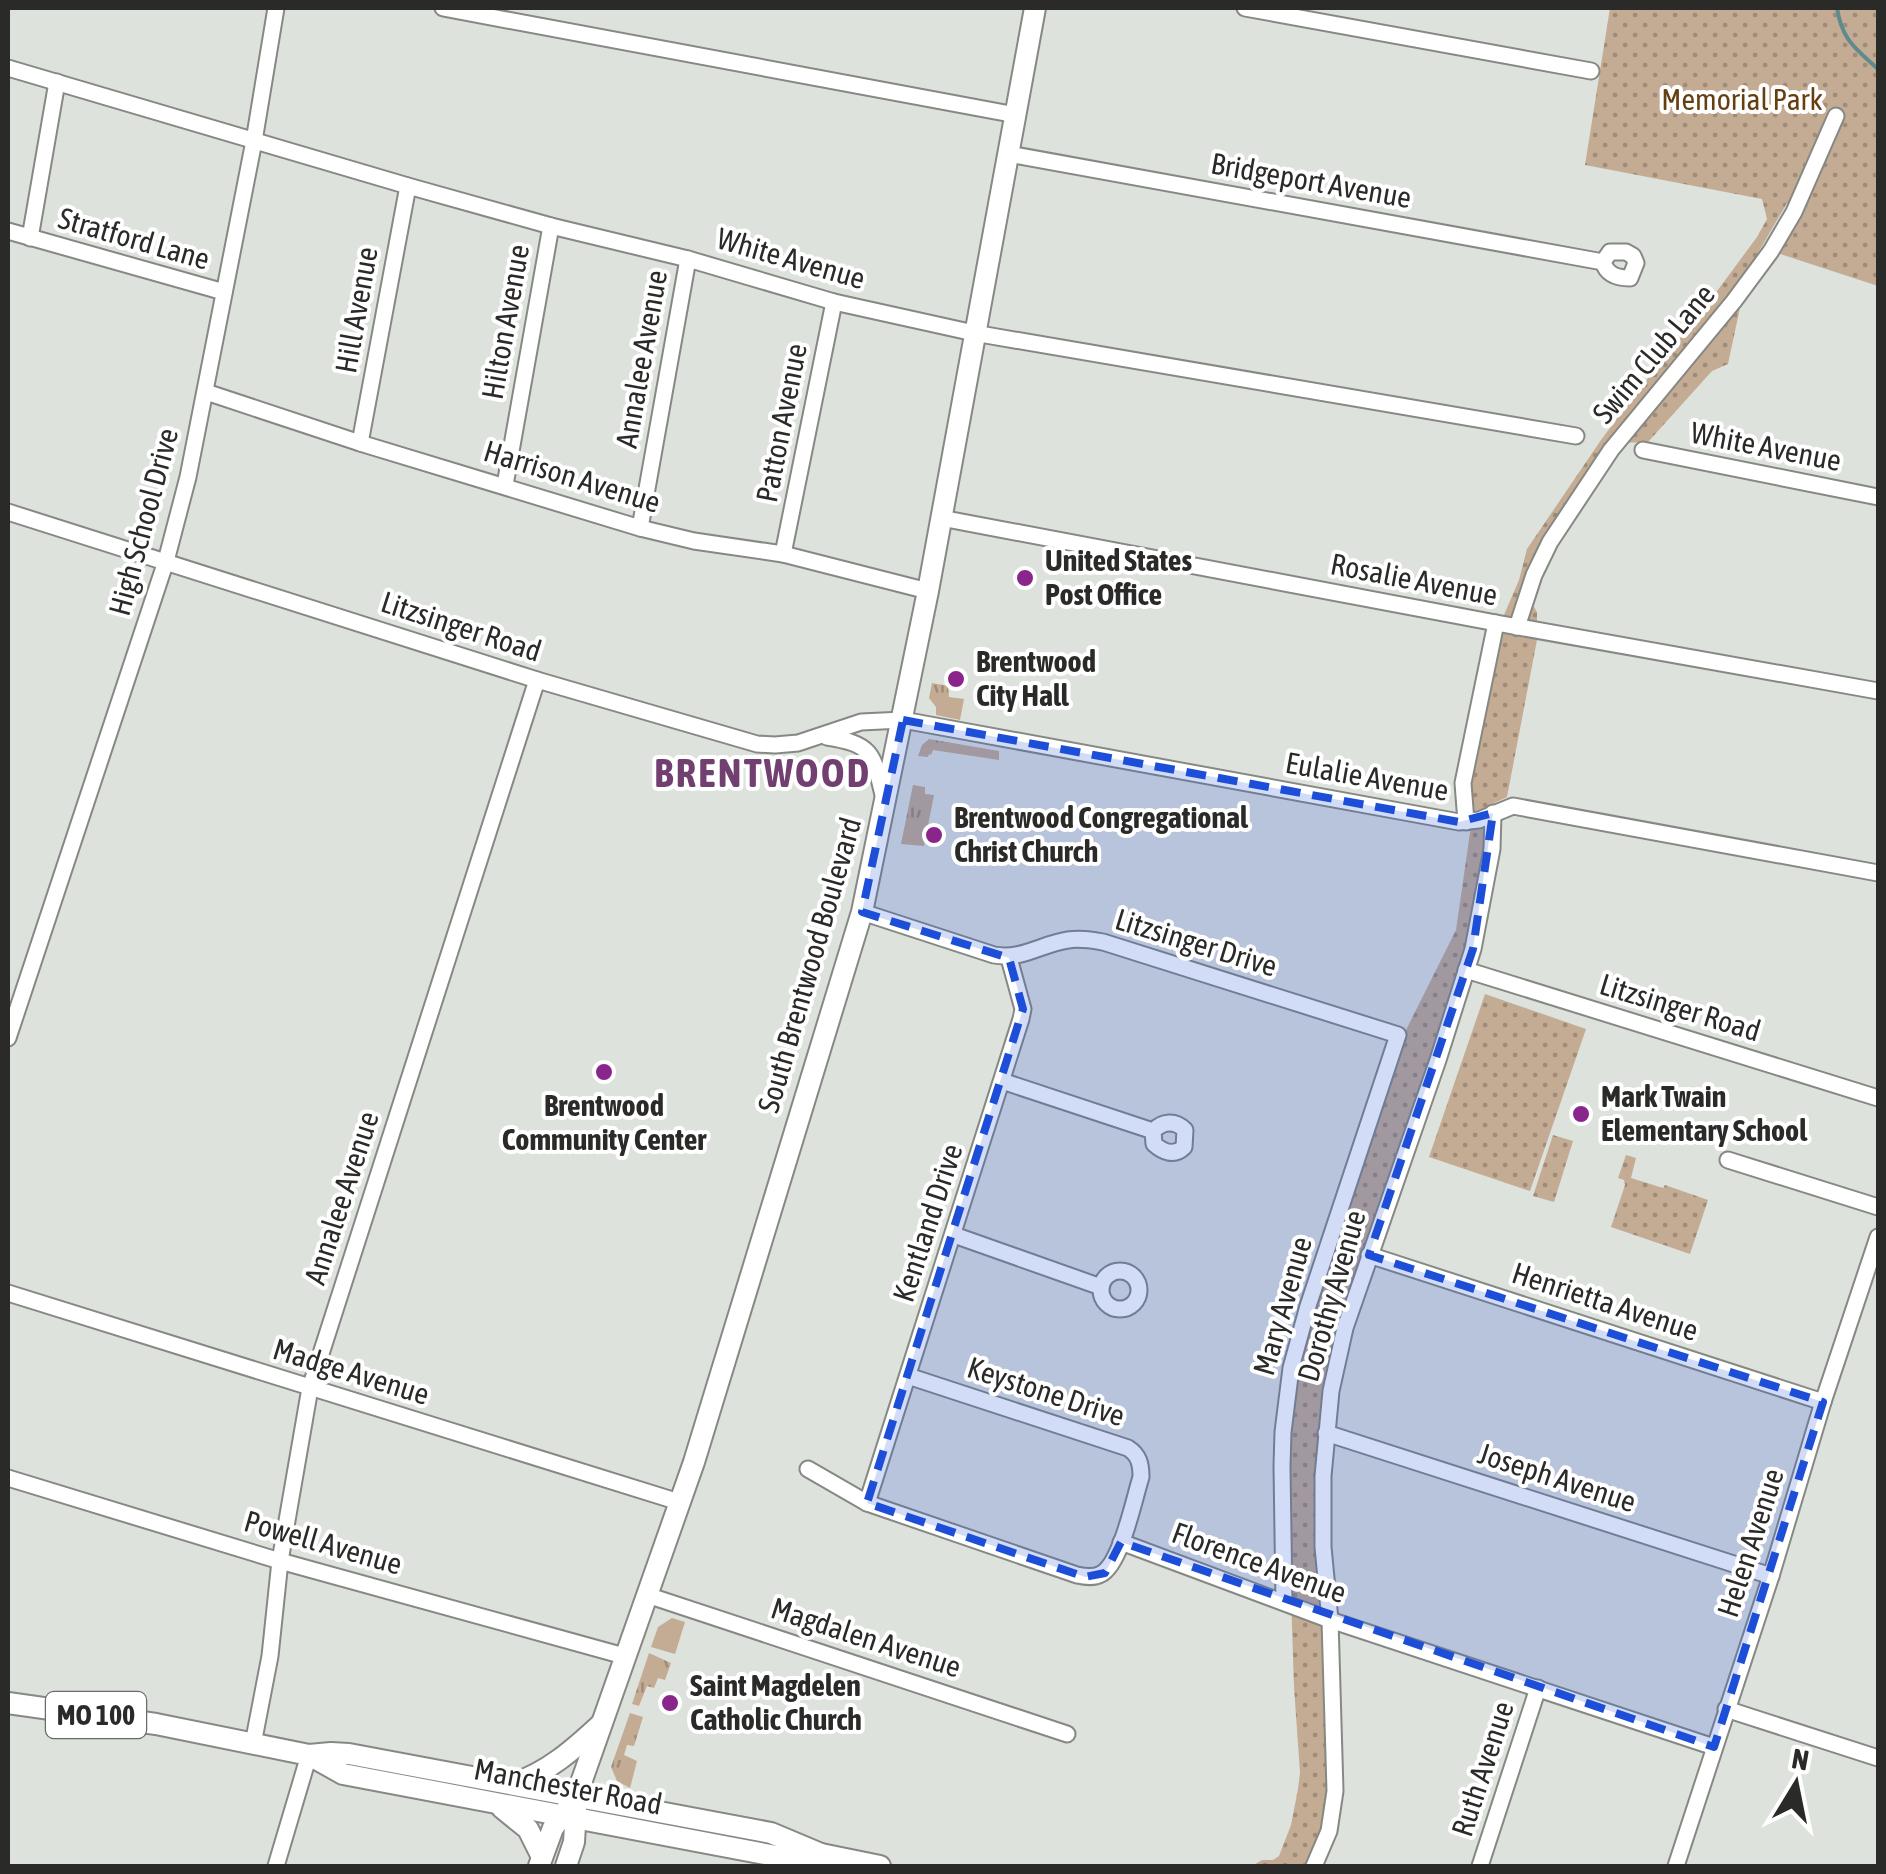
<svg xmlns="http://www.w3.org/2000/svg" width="1886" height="1874" font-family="'Asap Condensed',sans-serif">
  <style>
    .grass { fill: url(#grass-tufts) }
    .park { fill: url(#park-dots) }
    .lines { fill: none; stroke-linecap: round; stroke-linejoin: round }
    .stream { stroke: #5e8c8e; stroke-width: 4 }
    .minor-casing { stroke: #868983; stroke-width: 19 }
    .major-casing { stroke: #868983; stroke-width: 24 }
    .minor { stroke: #fff; stroke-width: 15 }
    .major { stroke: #fff; stroke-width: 20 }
    .marked { fill: #1d4ed8; fill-opacity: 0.2; stroke: #1d4ed8; stroke-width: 8; stroke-dasharray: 20 12; stroke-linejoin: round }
    .poi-dot { fill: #8a258b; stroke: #fff; stroke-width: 4 }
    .labels { text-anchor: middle; stroke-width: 8; stroke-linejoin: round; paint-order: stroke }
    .shield { fill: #fff; stroke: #6a6b69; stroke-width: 2.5 }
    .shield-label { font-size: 28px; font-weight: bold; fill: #2a2b29 }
    .park-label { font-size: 30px; fill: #653f10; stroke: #fff }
    .street-label { font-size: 30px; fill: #2a2b29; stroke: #fff }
    .poi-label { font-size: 30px; font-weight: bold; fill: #2a2b29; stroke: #fff; text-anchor: start }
    .district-label { font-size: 40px; font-weight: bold; letter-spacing: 2.5px; fill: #723f71; stroke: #fff }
  </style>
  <defs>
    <pattern id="grass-tufts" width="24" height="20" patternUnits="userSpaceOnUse" patternTransform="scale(2.5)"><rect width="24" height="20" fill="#c4ab93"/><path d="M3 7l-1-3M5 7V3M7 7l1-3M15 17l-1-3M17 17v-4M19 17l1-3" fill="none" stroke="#9f8b78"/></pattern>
    <pattern id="park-dots" width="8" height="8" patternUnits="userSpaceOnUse" patternTransform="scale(2.5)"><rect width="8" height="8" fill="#c4ab93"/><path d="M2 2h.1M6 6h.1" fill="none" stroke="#9f8b78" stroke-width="1.8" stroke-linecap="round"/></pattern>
  </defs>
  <rect width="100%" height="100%" fill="#dee2dc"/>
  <g class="grass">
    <path d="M932 683 948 686 949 697 964 699 960 720 936 715V707L929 698Z"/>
    <path d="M929 739 999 751V760L933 750 931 755 929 754 928 757 918 756 922 745Z"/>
    <path d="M913 785 925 787V794L934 795 924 846 901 844Z"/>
    <path d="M672 1618 685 1622 675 1654 651 1647 658 1627Z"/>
    <path d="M649 1653 671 1663 665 1680 658 1678 654 1688 647 1686 639 1706 632 1704Z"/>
    <path d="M630 1713 643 1717 634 1746 627 1745 624 1755 637 1761 630 1788 617 1781 611 1767Z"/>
  </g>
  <g class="park">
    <path d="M1610 8H1878V286L1771 251 1796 205 1787 203 1748 270 1728 364 1712 371 1648 442 1619 443 1554 543 1531 602 1537 612V640L1507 797 1488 806 1485 860 1460 968 1336 1334 1325 1384 1322 1408 1320 1579 1328 1796 1322 1827 1306 1866H1252L1262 1860H1273L1279 1856 1291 1825 1298 1789 1300 1773 1294 1687 1287 1474 1294 1382 1304 1334 1373 1134 1406 1030 1456 930 1474 805 1468 796 1491 669 1504 615 1519 580 1527 549 1601 440 1640 388 1709 302 1757 237 1767 219 1762 199 1585 165Z"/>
    <path d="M1485 994 1586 1029 1530 1191 1429 1157Z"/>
    <path d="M1553 1135 1573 1141 1554 1202 1533 1196Z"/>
    <path d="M1626 1155 1636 1158 1631 1178 1663 1188 1665 1185 1708 1200 1690 1254 1611 1227 1625 1185 1624 1180 1618 1178Z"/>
  </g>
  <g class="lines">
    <path class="stream" d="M1837 8C1842 40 1855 48 1878 69"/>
    <defs>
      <g id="minor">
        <path d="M443 8 1016 115"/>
        <path d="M1245 8 1591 71"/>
        <path d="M8 68 408 186 551 226 688 259 834 302 974 333 1576 436"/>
        <path d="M1009 154 1603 262 1610 252H1626L1633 256 1636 263 1630 278C1617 278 1607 275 1603 262"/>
        <path d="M8 231 224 292"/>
        <path d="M30 238 57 82"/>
        <path d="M206 392 360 443 640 528 694 541 783 554 928 591"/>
        <path d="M360 443 408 186"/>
        <path d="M1643 450 1878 497"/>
        <path d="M505 485 551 226"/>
        <path d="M8 512 537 680 757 744 775 745 798 743 861 722 903 720 1459 822 1479 820 1513 806 1878 873"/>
        <path d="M941 518 1496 623 1878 691"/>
        <path d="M640 528 688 259"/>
        <path d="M783 554 834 302"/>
        <path d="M1517 627 1534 575 1550 542 1611 450 1734 301 1771 251 1794 212 1836 116"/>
        <path d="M827 737C872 744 873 753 883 795"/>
        <path d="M1466 822 1463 783 1496 623"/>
        <path d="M862 912 994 955C1022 960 1041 944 1068 940 1080 938 1091 940 1103 942L1398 1035 1308 1306 1291 1368 1283 1432 1282 1466 1284 1602"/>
        <path d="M1466 970 1878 1098"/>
        <path d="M8 1038 166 561 188 477 254 141 276 8"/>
        <path d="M1002 1081 1153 1131 1154 1144C1163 1152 1174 1157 1184 1147L1185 1130C1175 1120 1163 1121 1153 1131"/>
        <path d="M1728 1160 1878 1207"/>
        <path d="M954 1235 1101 1287"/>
        <path d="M1369 1255 1823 1402"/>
        <circle cx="1120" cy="1290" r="19"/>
        <path d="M8 1293 679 1502"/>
        <path d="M1326 1433 1771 1576"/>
        <path d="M808 1469 867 1503 1077 1575C1086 1577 1094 1578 1101 1574 1121 1564 1134 1499 1141 1477 1141 1464 1139 1455 1128 1448L908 1376"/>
        <path d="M8 1478 280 1561 624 1656"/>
        <path d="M867 1503 1021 1019 1023 1009 1009 958"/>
        <path d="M1121 1542 1330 1620 1714 1747"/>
        <path d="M647 1595 1067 1734"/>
        <path d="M1726 1709 1878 1758"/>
        <path d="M253 1744 270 1656 280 1561 310 1388 537 680"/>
        <path d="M276 1866 309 1755"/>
        <path d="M1314 1866 1329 1831 1335 1791 1330 1620 1323 1547V1476L1331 1391 1345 1328 1438 1060 1473 949 1492 849 1493 813"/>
        <path d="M1480 1866 1538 1688"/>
        <path d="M1676 1866 1771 1576 1823 1402 1878 1237"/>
      </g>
      <g id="major">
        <path d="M8 1703 156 1724 309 1755 331 1753 349 1754 771 1833 821 1854 880 1866"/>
        <path d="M309 1755 343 1774 781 1857H807L821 1854"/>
        <path d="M513 1784C548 1772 573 1750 600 1725"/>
        <path d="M502 1808 528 1829 542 1857"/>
        <path d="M539 1866 553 1828 576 1797 694 1462 862 912 928 591 1035 8"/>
        <path d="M566 1866 574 1842 576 1809"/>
      </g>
    </defs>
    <use href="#minor" class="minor-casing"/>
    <use href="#major" class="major-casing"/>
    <use href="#minor" class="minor"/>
    <use href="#major" class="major"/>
  </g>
  <path class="marked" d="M903 720 1459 822 1493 813 1473 949 1369 1255 1823 1402 1714 1747 1121 1542 1105 1573 1085 1577 867 1503 1023 1009 1009 958 862 912Z"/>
  <g class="poi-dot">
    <circle cx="1025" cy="578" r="10"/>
    <circle cx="956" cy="679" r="10"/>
    <circle cx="934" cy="835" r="10"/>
    <circle cx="604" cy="1072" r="10"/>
    <circle cx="1581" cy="1114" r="10"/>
    <circle cx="670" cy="1703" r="10"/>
  </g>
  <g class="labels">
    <rect class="shield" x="46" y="1692" width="100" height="46" rx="8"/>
    <g class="shield-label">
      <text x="96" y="1725">MO 100</text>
    </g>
    <g class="park-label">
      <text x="1742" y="110">Memorial Park</text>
    </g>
    <g class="street-label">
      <text transform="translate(1311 181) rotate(10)" y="10">Bridgeport Avenue</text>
      <text transform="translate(134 239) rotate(16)" y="10">Stratford Lane</text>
      <text transform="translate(791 259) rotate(16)" y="10">White Avenue</text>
      <text transform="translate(357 310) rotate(-80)" y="10">Hill Avenue</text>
      <text transform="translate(506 322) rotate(-80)" y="10">Hilton Avenue</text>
      <text transform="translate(1654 354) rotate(-50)" y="10">Swim Club Lane</text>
      <text transform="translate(642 359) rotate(-80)" y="10">Annalee Avenue</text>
      <text transform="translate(782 423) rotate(-79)" y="10">Patton Avenue</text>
      <text transform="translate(1766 447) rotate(11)" y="10">White Avenue</text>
      <text transform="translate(572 477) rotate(17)" y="10">Harrison Avenue</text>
      <text transform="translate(144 522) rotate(-75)" y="10">High School Drive</text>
      <text transform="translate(1414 580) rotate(11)" y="10">Rosalie Avenue</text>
      <text transform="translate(461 627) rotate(18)" y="10">Litzsinger Road</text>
      <text transform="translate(1367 777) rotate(10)" y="10">Eulalie Avenue</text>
      <text transform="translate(1196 943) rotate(17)" y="10">Litzsinger Drive</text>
      <text transform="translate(810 965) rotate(-74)" y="10">South Brentwood Boulevard</text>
      <text transform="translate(1680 1008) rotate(17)" y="10">Litzsinger Road</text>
      <text transform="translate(342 1198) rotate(-72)" y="10">Annalee Avenue</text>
      <text transform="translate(928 1223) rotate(-72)" y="10">Kentland Drive</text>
      <text transform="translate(1332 1296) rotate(-74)" y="10">Dorothy Avenue</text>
      <text transform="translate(1605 1302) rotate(18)" y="10">Henrietta Avenue</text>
      <text transform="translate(1283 1306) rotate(-74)" y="10">Mary Avenue</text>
      <text transform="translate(351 1372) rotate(17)" y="10">Madge Avenue</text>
      <text transform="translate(1046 1392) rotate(18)" y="10">Keystone Drive</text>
      <text transform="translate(1557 1478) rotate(18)" y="10">Joseph Avenue</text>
      <text transform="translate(323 1543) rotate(16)" y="10">Powell Avenue</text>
      <text transform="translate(1751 1543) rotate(-72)" y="10">Helen Avenue</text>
      <text transform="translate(1259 1563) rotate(20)" y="10">Florence Avenue</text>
      <text transform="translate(866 1638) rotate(18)" y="10">Magdalen Avenue</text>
      <text transform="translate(1483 1769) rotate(-72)" y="10">Ruth Avenue</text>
      <text transform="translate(568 1787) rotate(11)" y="10">Manchester Road</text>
    </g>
    <g class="poi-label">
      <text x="1045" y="571">United States<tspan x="1045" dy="34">Post Office</tspan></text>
      <text x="976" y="672">Brentwood<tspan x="976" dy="34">City Hall</tspan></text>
      <text x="954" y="828">Brentwood Congregational<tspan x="954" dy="34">Christ Church</tspan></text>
      <text x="1601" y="1107">Mark Twain<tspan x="1601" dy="34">Elementary School</tspan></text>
      <text x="604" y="1116" text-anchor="middle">Brentwood<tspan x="604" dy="34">Community Center</tspan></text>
      <text x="690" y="1696">Saint Magdelen<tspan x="690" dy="34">Catholic Church</tspan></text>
    </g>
    <g class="district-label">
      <text x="763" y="787">BRENTWOOD</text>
    </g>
  </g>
  <rect width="1886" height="1874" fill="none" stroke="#2a2b29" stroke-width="20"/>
  <g transform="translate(1796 1784) rotate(10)" stroke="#ffffff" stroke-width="8" paint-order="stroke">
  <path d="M0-8L18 38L0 25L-18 38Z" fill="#2a2b29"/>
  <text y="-15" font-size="28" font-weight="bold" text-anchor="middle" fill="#2a2b29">N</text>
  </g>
</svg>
